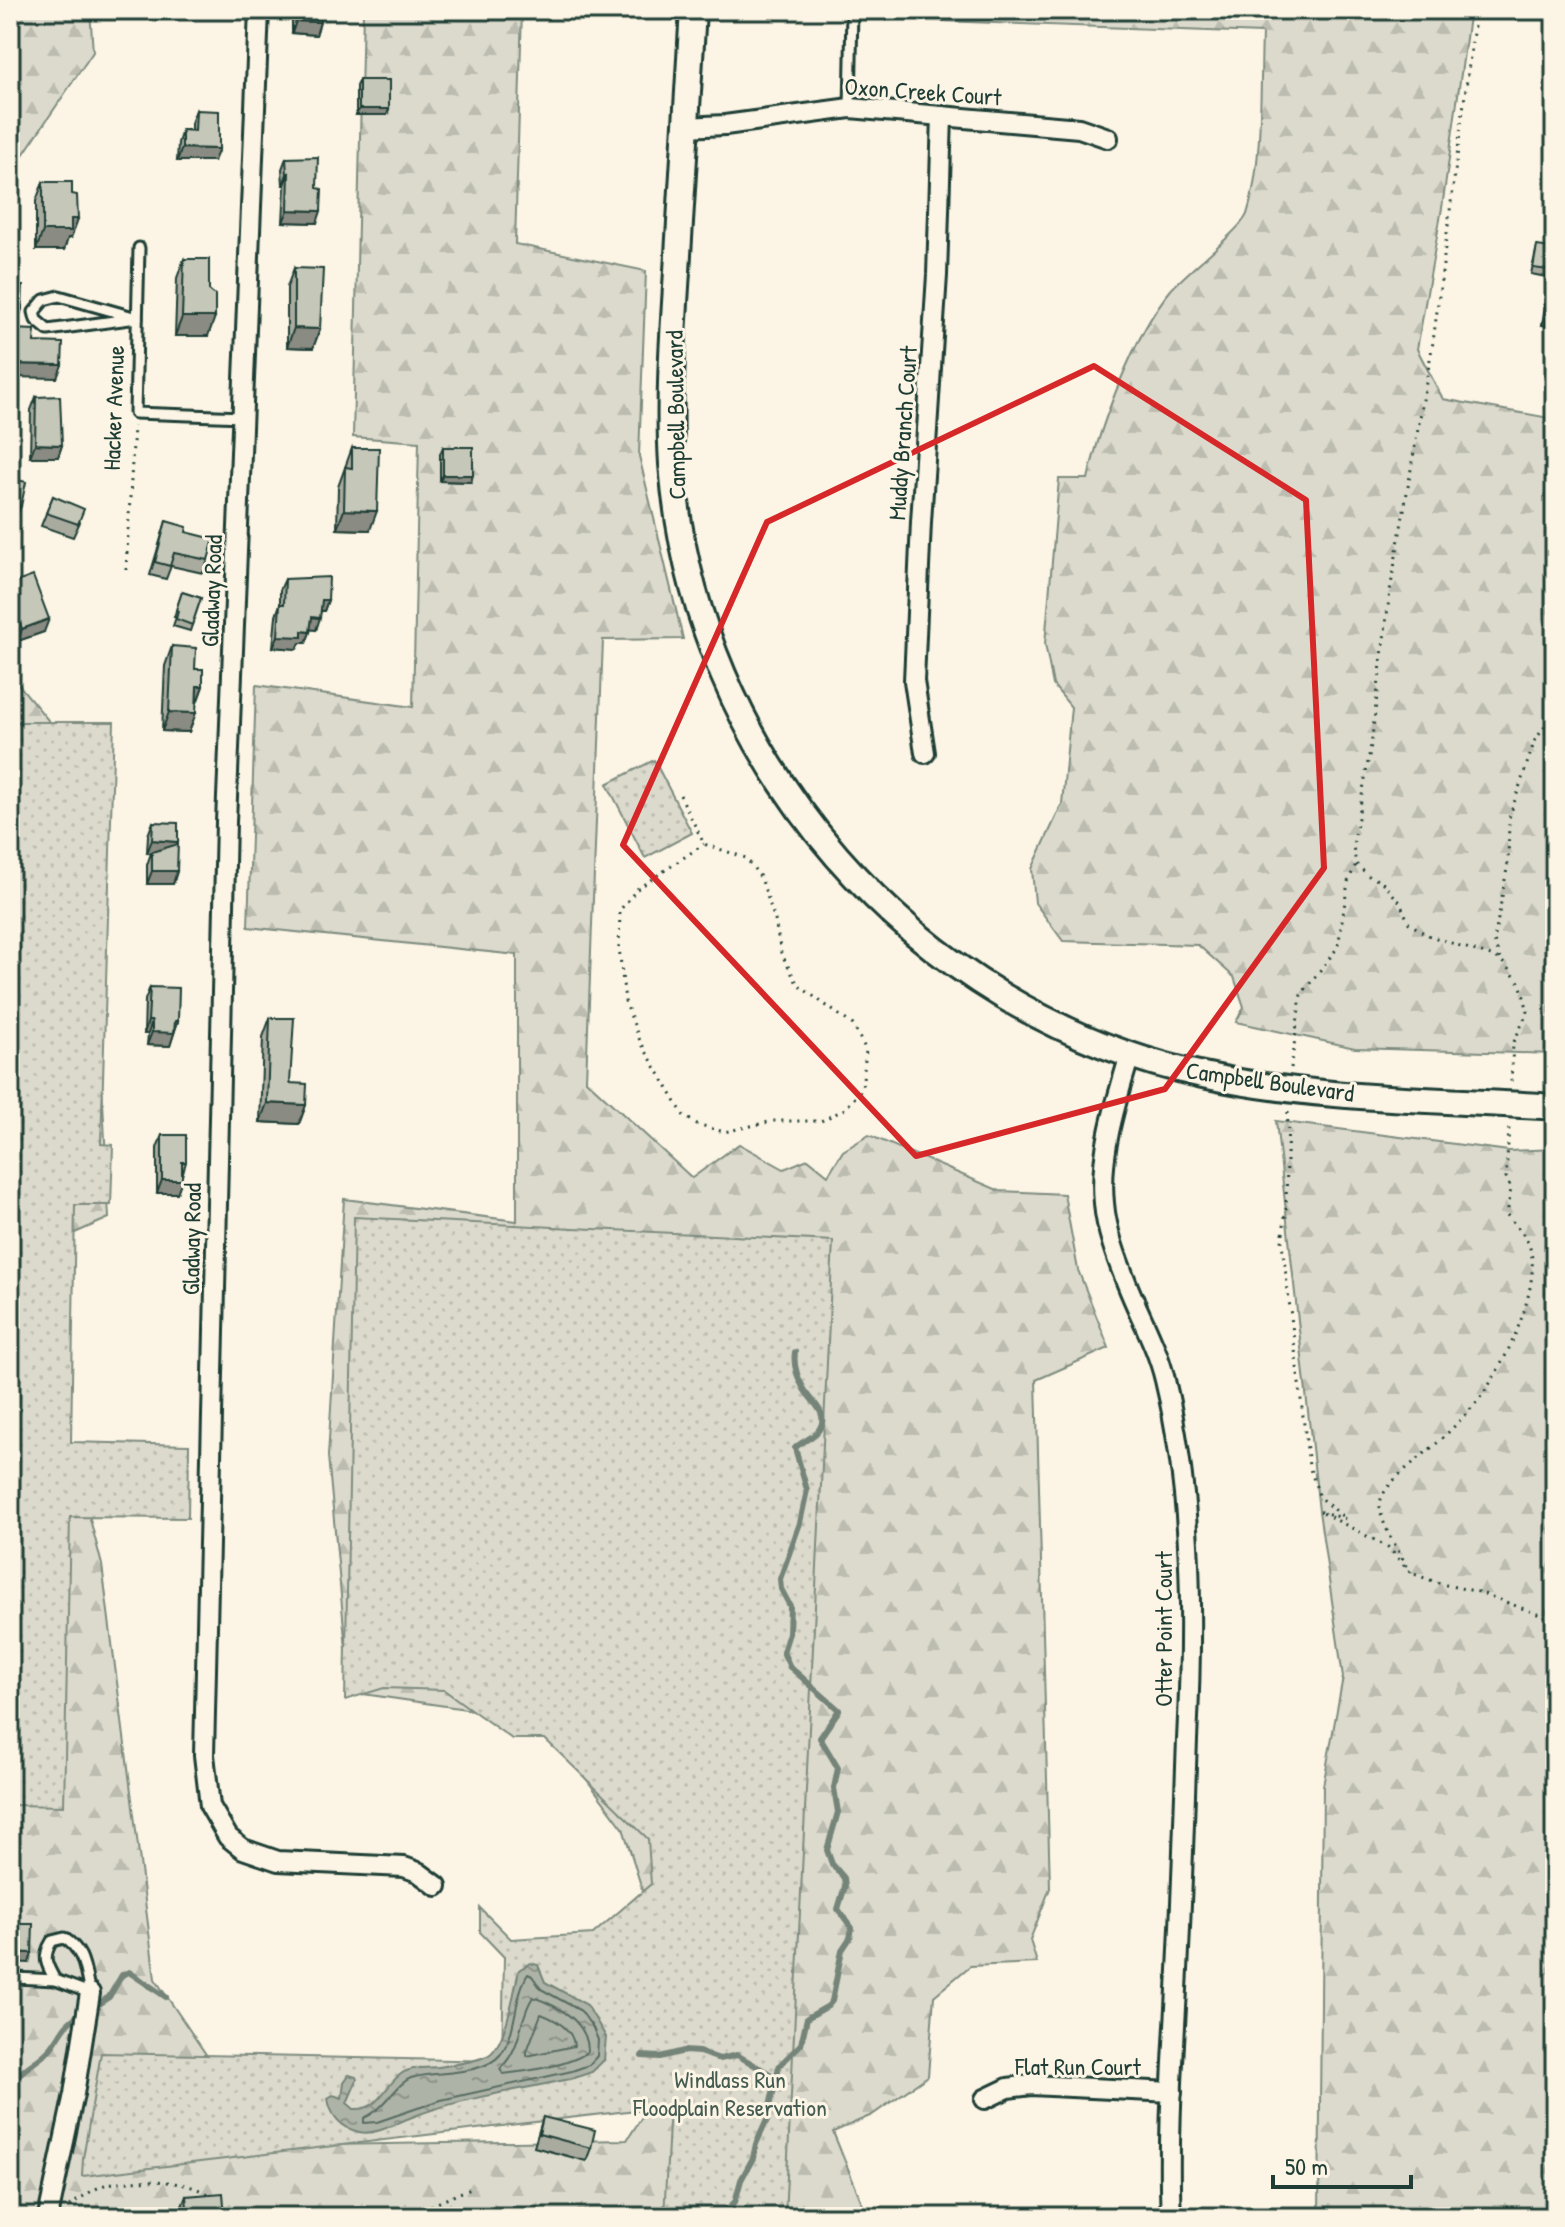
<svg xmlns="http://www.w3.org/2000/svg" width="1565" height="2227" font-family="'Patrick Hand',sans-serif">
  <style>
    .forest { fill: url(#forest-firs); stroke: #7e8c80; stroke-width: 2 }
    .park { fill: url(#park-dots); stroke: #7e8c80; stroke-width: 2 }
    .water { fill: url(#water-ripples); stroke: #758479; stroke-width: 2 }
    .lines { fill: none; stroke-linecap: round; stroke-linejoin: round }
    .shore { stroke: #586c62; stroke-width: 2 }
    .stream { stroke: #758479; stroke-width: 6 }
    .service-casing { stroke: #1f3d34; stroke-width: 15 }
    .minor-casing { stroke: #1f3d34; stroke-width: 24 }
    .tertiary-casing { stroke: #1f3d34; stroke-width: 30 }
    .path { stroke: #1f3d34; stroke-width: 3; stroke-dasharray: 2 6; stroke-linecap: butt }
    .service { stroke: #fcf5e5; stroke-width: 9 }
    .minor { stroke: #fcf5e5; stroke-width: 18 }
    .tertiary { stroke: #fcf5e5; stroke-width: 24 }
    .wall { fill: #a9ab9f; stroke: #1f3d34; stroke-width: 2 }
    .shaded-wall { fill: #8a8b82; stroke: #1f3d34; stroke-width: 2 }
    .building { fill: #c5c7b9; stroke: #1f3d34; stroke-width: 2 }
    .marked { fill: none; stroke: #d62828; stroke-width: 6; stroke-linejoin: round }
    .labels { text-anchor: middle; stroke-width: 6; stroke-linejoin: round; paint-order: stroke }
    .street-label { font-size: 24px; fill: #1f3d34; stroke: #fcf5e5 }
    .park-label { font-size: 24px; fill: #455c52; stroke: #fcf5e5 }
  </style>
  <defs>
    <pattern id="forest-firs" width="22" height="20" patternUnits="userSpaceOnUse" patternTransform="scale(2)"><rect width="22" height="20" fill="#dcdacc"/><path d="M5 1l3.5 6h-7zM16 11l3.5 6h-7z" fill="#bcbcb0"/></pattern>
    <pattern id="park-dots" width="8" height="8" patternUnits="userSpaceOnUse" patternTransform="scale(2)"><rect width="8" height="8" fill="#dcdacc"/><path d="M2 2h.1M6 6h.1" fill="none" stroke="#bcbcb0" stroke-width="1.8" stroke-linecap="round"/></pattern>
    <pattern id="water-ripples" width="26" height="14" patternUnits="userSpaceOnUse" patternTransform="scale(2)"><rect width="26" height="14" fill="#aeb3a7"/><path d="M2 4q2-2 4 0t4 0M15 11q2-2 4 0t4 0" fill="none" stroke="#8d9389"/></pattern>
  </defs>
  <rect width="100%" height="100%" fill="#fcf5e5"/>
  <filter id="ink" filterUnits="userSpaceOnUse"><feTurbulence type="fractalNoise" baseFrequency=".0125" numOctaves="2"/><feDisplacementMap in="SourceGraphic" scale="16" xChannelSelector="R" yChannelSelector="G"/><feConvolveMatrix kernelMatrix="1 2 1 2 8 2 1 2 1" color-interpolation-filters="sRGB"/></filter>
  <g filter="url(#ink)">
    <g class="forest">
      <path d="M10 10H90L93 52 10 174Z"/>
      <path d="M363 10H522L515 244 646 271 639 456 683 639 603 640 586 1080 692 1178 739 1144 784 1169 808 1159 828 1175 843 1151 869 1135 1000 1191 1064 1194 1078 1270 1109 1348 1036 1380 1050 1888 1030 1940 1037 1963 970 1966 934 1996 928 2076 872 2115 833 2132 867 2215 881 2217H10V674L76 754 100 1043 109 1218 68 1236 70 1442 102 1565 155 1979 268 2146 627 2140 690 2043 623 1828 542 1720 350 1692 328 1456 344 1199 517 1221V955L248 927 256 685 413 707 419 442 353 437Z"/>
      <path d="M864 10H1470L1442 208 1417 349 1443 399 1555 419V1054L1355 1048 1236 1022 1244 1007 1234 977 1198 945 1063 941 1035 903 1032 869 1062 804 1071 707 1053 685 1045 644 1059 479H1088C1100 425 1135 333 1170 291 1184 274 1242 229 1247 214 1263 164 1260 86 1262 33L864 18Z"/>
      <path d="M1276 1121 1509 1151 1555 1149V2217H1319L1323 1786 1343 1677 1319 1511Z"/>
    </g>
    <g class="park">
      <path d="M10 722H114L101 1144 113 1145 111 1205H75L71 1442 189 1445 188 1518 70 1517 64 1806 10 1805Z"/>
      <path d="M654 760 692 833 645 858 607 784Z"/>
      <path d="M354 1217 833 1241 785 2217H664L670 2106 82 2176 83 2158 101 2053 502 2061 504 1957 480 1932V1908L511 1939 593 1934 651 1884 648 1839 545 1739H512L444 1690 384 1688 345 1700Z"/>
    </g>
    <path class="water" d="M530 1963 538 1965 545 1982 587 2005 606 2037 604 2060 592 2072 574 2078C521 2090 463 2097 412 2117 396 2123 376 2136 359 2132 341 2128 330 2115 328 2098L333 2095 342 2098 344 2082 349 2075 356 2077 357 2080 347 2103 354 2109C379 2111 384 2086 401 2074 411 2067 426 2068 438 2067 454 2064 472 2063 487 2056 506 2047 514 1990 519 1970Z"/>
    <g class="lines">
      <g class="shore">
        <path d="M528 1974 532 1976 541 1989 581 2011 593 2028 598 2040 597 2056 589 2065 572 2071 441 2100 377 2122 364 2123V2118C386 2109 396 2083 411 2078 434 2071 483 2076 500 2055 518 2032 513 1997 528 1974Z"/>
        <path d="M533 1997C558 2006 588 2021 588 2051 575 2065 522 2072 503 2074L500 2069C524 2045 518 2019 533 1997Z"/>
        <path d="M541 2014C557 2020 573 2029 574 2046L527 2056V2051Z"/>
      </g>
      <g class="stream">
        <path d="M95 2006 109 1997 122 1975 129 1972 166 1997"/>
        <path d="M642 2056 660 2057 684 2051 699 2052 720 2059 737 2055 777 2078"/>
        <path d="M10 2090C20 2066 36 2065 50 2049 61 2036 63 2024 79 2015"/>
        <path d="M719 2217 735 2202 741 2180 753 2158 756 2144 767 2120 779 2066 801 2044 807 2018 828 2006 832 2001 842 1950 850 1938 852 1928 838 1909 845 1886 844 1878 832 1864 827 1850 838 1812 834 1788 838 1768 820 1738 839 1710 790 1667 783 1652 789 1633 790 1606 781 1589 780 1579 800 1523 807 1490 795 1448C803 1440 815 1438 820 1428 829 1413 811 1401 804 1389 797 1377 793 1365 795 1352"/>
      </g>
      <defs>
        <g id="service">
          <path d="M850 108 852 10"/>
          <path d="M139 248 135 413 244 417"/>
          <path d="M59 296 137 318 48 330 36 320 34 312 44 300Z"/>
          <path d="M16 1978 55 1980 90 1993"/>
          <path d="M55 1980C46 1964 42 1957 52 1941L64 1938C86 1952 84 1970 90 1993"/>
        </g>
        <g id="minor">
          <path d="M259 10 226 822 204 1755 210 1806 228 1837 243 1849 278 1861 404 1867 418 1872 437 1886"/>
          <path d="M686 127 725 125 850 108 1079 128 1108 138"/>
          <path d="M925 753 914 681 921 522 937 275 942 116"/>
          <path d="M1130 1055C1116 1102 1099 1154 1104 1203 1106 1230 1117 1259 1127 1284 1140 1317 1157 1346 1165 1380 1193 1497 1193 1620 1187 1740 1184 1817 1182 1893 1178 1970 1174 2052 1167 2135 1171 2217"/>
          <path d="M985 2099 1008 2088 1031 2085 1172 2092"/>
          <path d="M48 2217 74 2094 90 1993"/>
        </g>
        <path id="tertiary" d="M693 10C688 97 683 184 677 271 673 335 668 400 672 464 693 758 915 1014 1203 1075 1318 1100 1438 1099 1555 1107"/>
      </defs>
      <use href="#service" class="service-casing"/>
      <use href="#minor" class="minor-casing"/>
      <use href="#tertiary" class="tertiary-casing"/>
      <g class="path">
        <path d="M1476 10 1433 342 1390 591 1371 745 1353 846 1356 864 1370 877 1381 881 1399 901 1409 923 1427 935 1500 959 1520 983 1528 1011 1513 1044 1511 1083"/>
        <path d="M126 570 134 426"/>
        <path d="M680 795 704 844 746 858 761 878 775 920 781 953 798 985 853 1025 866 1050 862 1089 845 1109 821 1121H773L724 1132 697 1124 684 1116 640 1041 625 1001 619 947 620 910 637 889 704 844"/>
        <path d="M1500 959 1494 941 1508 863 1509 818 1535 740 1555 713"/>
        <path d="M1291 1068 1301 995 1338 947 1348 882 1356 864"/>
        <path d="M1288 1112 1286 1208 1282 1242 1309 1466 1320 1498 1346 1519 1319 1511 1388 1547 1411 1573 1441 1584 1479 1592 1540 1615 1555 1627"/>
        <path d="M1411 1573C1402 1556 1380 1524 1380 1506 1379 1485 1422 1457 1437 1443 1451 1430 1467 1414 1479 1399 1504 1367 1544 1285 1529 1245 1525 1234 1514 1224 1507 1215L1511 1188 1506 1177 1509 1126"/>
        <path d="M69 2206C80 2199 90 2191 102 2186 125 2177 189 2179 208 2195"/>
        <path d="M328 2217 367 2210 426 2208 473 2187"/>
      </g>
      <use href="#service" class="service"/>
      <use href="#minor" class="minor"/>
      <use href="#tertiary" class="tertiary"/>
    </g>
    <g class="wall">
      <path d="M292 10H321L320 22 316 35 292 33Z"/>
      <path d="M359 80 389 109 387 115H356V86Z"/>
      <path d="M196 110 214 161H177L178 143 182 130H191V123Z"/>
      <path d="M286 158 317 188V223L283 222 285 185H283L282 169Z"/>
      <path d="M43 182 71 238H68L64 250H36V201Z"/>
      <path d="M1537 246 1548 270 1546 277 1531 274Z"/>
      <path d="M184 259 208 336H175L177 278Z"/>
      <path d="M294 268 320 329 313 348 287 347V287Z"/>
      <path d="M1552 279 1555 280V327L1542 325 1547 292Z"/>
      <path d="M36 397 62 445 58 457H30L31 410Z"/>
      <path d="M443 447 471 482 440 481V454Z"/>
      <path d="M352 448 370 530 337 529 338 487Z"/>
      <path d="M10 478 21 506 16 518 10 517Z"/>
      <path d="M53 496 80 522 73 537 41 526Z"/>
      <path d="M166 521 186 532 208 560 203 573 171 566 166 579 150 575Z"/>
      <path d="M285 579 328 600 324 611H321L316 630 311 629 306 643H300L297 649 273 647 276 616 280 604V590Z"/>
      <path d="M17 582 44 632 18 641 10 620V599Z"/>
      <path d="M182 592 201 598 190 631 173 626 176 617H174Z"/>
      <path d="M172 646 195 669 203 686 197 703 189 732 162 731 165 666Z"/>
      <path d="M153 822 177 844V871L173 884H147V865L151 853H147L148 835Z"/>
      <path d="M150 987 178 1021 170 1046 147 1045 148 1034H144L145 1000Z"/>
      <path d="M270 1018 290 1083 306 1105 299 1124 260 1122 263 1037Z"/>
      <path d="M162 1135 186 1162 177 1193H157V1148Z"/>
      <path d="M543 2117 591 2148 586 2161 534 2147Z"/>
      <path d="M186 2196 225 2217H178Z"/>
    </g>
    <g class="shaded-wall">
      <path d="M296 21 320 22 316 35 292 33Z"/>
      <path d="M359 109H389L387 115H356Z"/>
      <path d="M182 148 219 149 214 161H177Z"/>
      <path d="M289 173 285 185H283L287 174Z"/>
      <path d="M288 210 321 211 317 223 283 222Z"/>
      <path d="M71 219H78L71 238H68L64 250H36L43 231Z"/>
      <path d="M12 252H16L13 261H10Z"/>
      <path d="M10 309H22L19 319H10Z"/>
      <path d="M1547 312 1555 314V327L1542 325Z"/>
      <path d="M182 317H215L208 336H175Z"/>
      <path d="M294 328 320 329 313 348 287 347Z"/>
      <path d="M10 364 62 365 57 378 10 377Z"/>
      <path d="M35 444 62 445 58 457H30Z"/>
      <path d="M443 475H473L471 482 440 481Z"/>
      <path d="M344 510 377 511 370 530 337 529Z"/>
      <path d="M322 600H328L324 611H317Z"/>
      <path d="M312 617 320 618 316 630 307 629Z"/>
      <path d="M49 619 44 632 18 641 22 629Z"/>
      <path d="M302 631 310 632 306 643H300L297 649 273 647 278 636Z"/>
      <path d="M197 686H203L196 705Z"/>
      <path d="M169 712 196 713 189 732 162 731Z"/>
      <path d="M152 840 178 842 173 854 147 853Z"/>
      <path d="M152 871H177L173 884H147Z"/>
      <path d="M148 1021H152L148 1034H144Z"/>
      <path d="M175 1021H178L170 1046 147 1045 152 1032Z"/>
      <path d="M267 1103 306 1105 299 1124 260 1122Z"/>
      <path d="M162 1180H182L177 1193H157Z"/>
      <path d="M10 1952 32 1953 29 1963 10 1962Z"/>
    </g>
    <g class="building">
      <path d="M296 10H321L320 22 296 21Z"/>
      <rect x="359" y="80" width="30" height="29"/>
      <path d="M196 110 219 111V149L182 148V130L195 131Z"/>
      <path d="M318 157 317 188 322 189 321 211 288 210 289 173 287 174 286 158Z"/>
      <path d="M43 182H72V194L77 195 78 219H71V231H43Z"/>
      <path d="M10 229H17L16 252H12L11 286H23L22 309H10Z"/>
      <path d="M1537 246 1552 248 1548 270 1533 268Z"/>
      <path d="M184 259H209V290L215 295V317H182Z"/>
      <path d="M294 268 323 269 320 329 294 328Z"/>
      <path d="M1552 279 1555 280V314L1547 312Z"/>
      <path d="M13 329 35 330 34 342 63 343 62 365 10 364V353Z"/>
      <path d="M60 396 62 445 35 444 36 397Z"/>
      <rect x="443" y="447" width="30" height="28"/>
      <path d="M352 448H379L377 511 344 510 345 467 352 468Z"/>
      <path d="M10 478 26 482 21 506 10 503Z"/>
      <path d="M53 496 84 509 78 524 46 513Z"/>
      <path d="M166 521 187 527 186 532 214 539 208 560 174 553 170 566 155 562Z"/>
      <path d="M33 576 49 619 22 629 11 596 17 582Z"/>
      <path d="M329 577 328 600H322L320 618 312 617 310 632 302 631V637L278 636 280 604H284L285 579Z"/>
      <path d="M182 592 201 598 192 625 176 619 178 611 176 610Z"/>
      <path d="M172 646 196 648 195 669H203V686H197L196 713 169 712Z"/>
      <path d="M153 822 178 823V842L152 840Z"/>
      <path d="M178 844 177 871H152V852Z"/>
      <path d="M150 987 179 988 178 1021H175L174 1033 152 1032V1021H148Z"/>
      <path d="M270 1018H294L290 1083 307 1084 306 1105 267 1103Z"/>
      <path d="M162 1135H186V1162H182V1180H162Z"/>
      <path d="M10 1924H33L32 1953 10 1952Z"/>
      <path d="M543 2117 595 2130 591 2148 539 2134Z"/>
      <path d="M223 2193 225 2217H182L181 2207H187L186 2196Z"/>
    </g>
  </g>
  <path class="marked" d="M1094 366 1306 500 1324 868 1165 1089 916 1156 623 845 767 522Z"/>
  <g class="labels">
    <g class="street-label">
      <text transform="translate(923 92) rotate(4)" y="8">Oxon Creek Court</text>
      <text transform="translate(114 408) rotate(-88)" y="8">Hacker Avenue</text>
      <text transform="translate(676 415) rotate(-91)" y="8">Campbell Boulevard</text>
      <text transform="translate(903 433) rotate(-86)" y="8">Muddy Branch Court</text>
      <text transform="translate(212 591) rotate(-88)" y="8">Gladway Road</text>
      <text transform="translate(1270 1082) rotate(8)" y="8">Campbell Boulevard</text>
      <text transform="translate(192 1239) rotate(-89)" y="8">Gladway Road</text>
      <text transform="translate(1164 1629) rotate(-90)" y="8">Otter Point Court</text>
      <text x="1078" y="2075">Flat Run Court</text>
    </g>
    <g class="park-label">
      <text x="730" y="2088">Windlass Run<tspan x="730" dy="28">Floodplain Reservation</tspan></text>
    </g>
  </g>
  <rect width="1565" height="2227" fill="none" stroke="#fcf5e5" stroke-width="40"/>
  <rect x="20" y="20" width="1525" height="2187" fill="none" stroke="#1f3d34" stroke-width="3" filter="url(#ink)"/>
  <path d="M1273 2175v12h138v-12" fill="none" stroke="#1f3d34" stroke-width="4"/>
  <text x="1285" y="2175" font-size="24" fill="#1f3d34" stroke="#fcf5e5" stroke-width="6" paint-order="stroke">50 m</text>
</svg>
